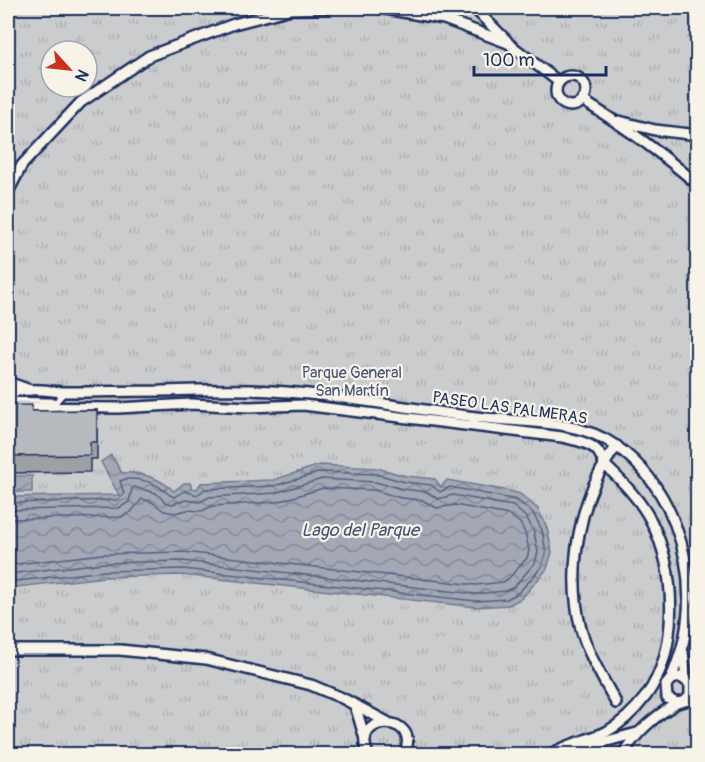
<svg xmlns="http://www.w3.org/2000/svg" width="705" height="762" font-family="Pangolin,sans-serif">
  <style>
    .park { fill: url(#park-tufts); stroke: #737e96; stroke-width: 1.5; fill-rule: evenodd }
    .water { fill: url(#water-waves); stroke: #6d7892; stroke-width: 1.5 }
    .lines { fill: none; stroke-linecap: round; stroke-linejoin: round }
    .shore { stroke: #515f80; stroke-width: 1.5 }
    .lane-casing { stroke: #1b2f5e; stroke-width: 9 }
    .street-casing { stroke: #1b2f5e; stroke-width: 14 }
    .lane { stroke: #f7f3e8; stroke-width: 4.5 }
    .street { stroke: #f7f3e8; stroke-width: 9 }
    .wall { fill: #9da0a4; stroke: #1b2f5e; stroke-width: 1.5 }
    .building { fill: #b6babf; stroke: #1b2f5e; stroke-width: 1.5 }
    .labels { text-anchor: middle; stroke-width: 4.5; stroke-linejoin: round; paint-order: stroke }
    .park-label { font-size: 16px; fill: #47567a; stroke: #f7f3e8 }
    .street-label { font-size: 16px; fill: #1b2f5e; stroke: #f7f3e8 }
    .water-label { font-size: 18px; font-style: italic; fill: #445378; stroke: #f7f3e8 }
  </style>
  <defs>
    <pattern id="park-tufts" width="24" height="20" patternUnits="userSpaceOnUse" patternTransform="scale(1.5)"><rect width="24" height="20" fill="#cbcccd"/><path d="M3 7l-1-3M5 7V3M7 7l1-3M15 17l-1-3M17 17v-4M19 17l1-3" fill="none" stroke="#aeb0b2"/></pattern>
    <pattern id="water-waves" width="16" height="10" patternUnits="userSpaceOnUse" patternTransform="scale(1.5)"><rect width="16" height="10" fill="#a3a8b4"/><path d="M0 5q4-4 8 0t8 0" fill="none" stroke="#848996"/></pattern>
  </defs>
  <rect width="100%" height="100%" fill="#eae7e0"/>
  <filter id="ink" filterUnits="userSpaceOnUse"><feTurbulence type="fractalNoise" baseFrequency=".0167" numOctaves="2"/><feDisplacementMap in="SourceGraphic" scale="12" xChannelSelector="R" yChannelSelector="G"/><feConvolveMatrix kernelMatrix="1 2 1 2 8 2 1 2 1" color-interpolation-filters="sRGB"/></filter>
  <g filter="url(#ink)">
    <path class="park" d="M8 8H697V754H8ZM51 51H87V87H51Z"/>
    <g class="water">
      <path d="M111 455 122 473C140 471 161 479 174 491L184 483H190L192 488 197 489 201 483 273 480 320 465 377 468 406 476 435 479 441 487 447 480 510 491 520 494 538 509 547 528 552 552 547 569 522 598 509 605 476 607 182 575 105 577 8 588V497L119 495 101 462Z"/>
      <rect x="8" y="476" width="24" height="16"/>
    </g>
    <g class="lines">
      <g class="shore">
        <path d="M8 503 118 500 124 494 120 481C130 476 153 481 162 489 167 492 168 495 174 497L185 491 197 495 205 489 274 486 321 472 376 474 405 482 431 485 440 492 450 487 517 500 533 513 542 530 546 553 542 566 533 577 518 593 507 599 476 601 183 569 105 571 8 582"/>
        <path d="M8 510 119 508 129 502 132 489 134 487 156 493 165 502 172 504 186 500 200 502 209 497 275 493 322 479 375 482 403 489 427 492 438 499 453 495 513 506 527 518 534 532 538 552 535 563 527 572 514 587 505 591 476 594 183 561 104 563 8 574"/>
        <path d="M8 519 121 517 131 512 142 499 152 502 164 511 175 513 187 510 202 511 212 506 277 502 323 488 374 490 401 498 422 500 437 508 455 505 509 515 520 523 526 535 529 551 527 558 508 579 503 582 476 585 183 552 103 554 8 565"/>
      </g>
      <defs>
        <path id="lane" d="M8 392 15 400 57 401 64 393"/>
        <g id="street">
          <path d="M379 8 444 19 508 43 559 82"/>
          <path d="M474 8 507 41"/>
          <circle cx="571" cy="91" r="15"/>
          <path d="M582 100C622 125 662 153 698 185"/>
          <path d="M619 121 655 130 698 135"/>
          <path d="M8 192 22 165 81 102 149 56 234 24 291 9 328 8"/>
          <path d="M8 382 30 390"/>
          <path d="M8 392C15 392 22 390 30 390 42 389 54 392 66 392 98 392 129 391 161 391 191 390 221 389 251 390 327 392 401 408 476 417 521 423 577 418 616 446 671 485 695 558 687 622 685 642 678 660 671 679"/>
          <path d="M8 407 118 408 191 404 249 407 303 405 562 437C573 440 592 442 599 453 602 458 603 463 608 468 624 483 641 501 651 521 676 570 680 649 646 696 636 709 621 724 606 732 588 740 568 744 551 754"/>
          <path d="M8 650H120L206 659 311 685 342 698 387 722"/>
          <path d="M683 652 686 679"/>
          <path d="M690 695V684L681 677 671 679 666 685 667 698 677 703 685 701 698 688"/>
          <path d="M616 703C604 680 588 655 581 629 566 570 579 494 617 446"/>
          <path d="M355 705 365 739"/>
          <path d="M570 751 637 733"/>
          <path d="M368 754C349 712 424 714 404 754"/>
          <path d="M623 754C637 731 654 717 677 703"/>
        </g>
      </defs>
      <use href="#lane" class="lane-casing"/>
      <use href="#street" class="street-casing"/>
      <use href="#lane" class="lane"/>
      <use href="#street" class="street"/>
    </g>
    <path class="wall" d="M8 405 32 411 97 410V459H90V472L8 473Z"/>
    <path class="building" d="M8 405H32V411L97 410V442H90V455L8 456Z"/>
  </g>
  <g class="labels">
    <g class="park-label">
      <text x="352" y="378">Parque General<tspan x="352" dy="18">San Martín</tspan></text>
    </g>
    <g class="street-label">
      <text transform="translate(510 407) rotate(8)" y="6">PASEO LAS PALMERAS</text>
    </g>
    <g class="water-label">
      <text x="360" y="536">Lago del Parque</text>
    </g>
  </g>
  <rect width="705" height="762" fill="none" stroke="#f7f3e8" stroke-width="30"/>
  <rect x="15" y="15" width="675" height="732" fill="none" stroke="#1b2f5e" stroke-width="2" filter="url(#ink)"/>
  <g transform="translate(69 69) rotate(117)"><circle r="28" fill="#f7f3e8" stroke="#9fa5b1" stroke-width="1.5"/>
  <path d="M0-4.5L10 22L0 15L-10 22Z" fill="#c8321e"/>
  <text y="-9" font-size="16" font-weight="bold" text-anchor="middle" fill="#1b2f5e">N</text>
  </g>
  <path d="M474 66v9h132v-9" fill="none" stroke="#1b2f5e" stroke-width="3"/>
  <text x="483" y="66" font-size="18" fill="#1b2f5e" stroke="#f7f3e8" stroke-width="4.5" paint-order="stroke">100 m</text>
</svg>
